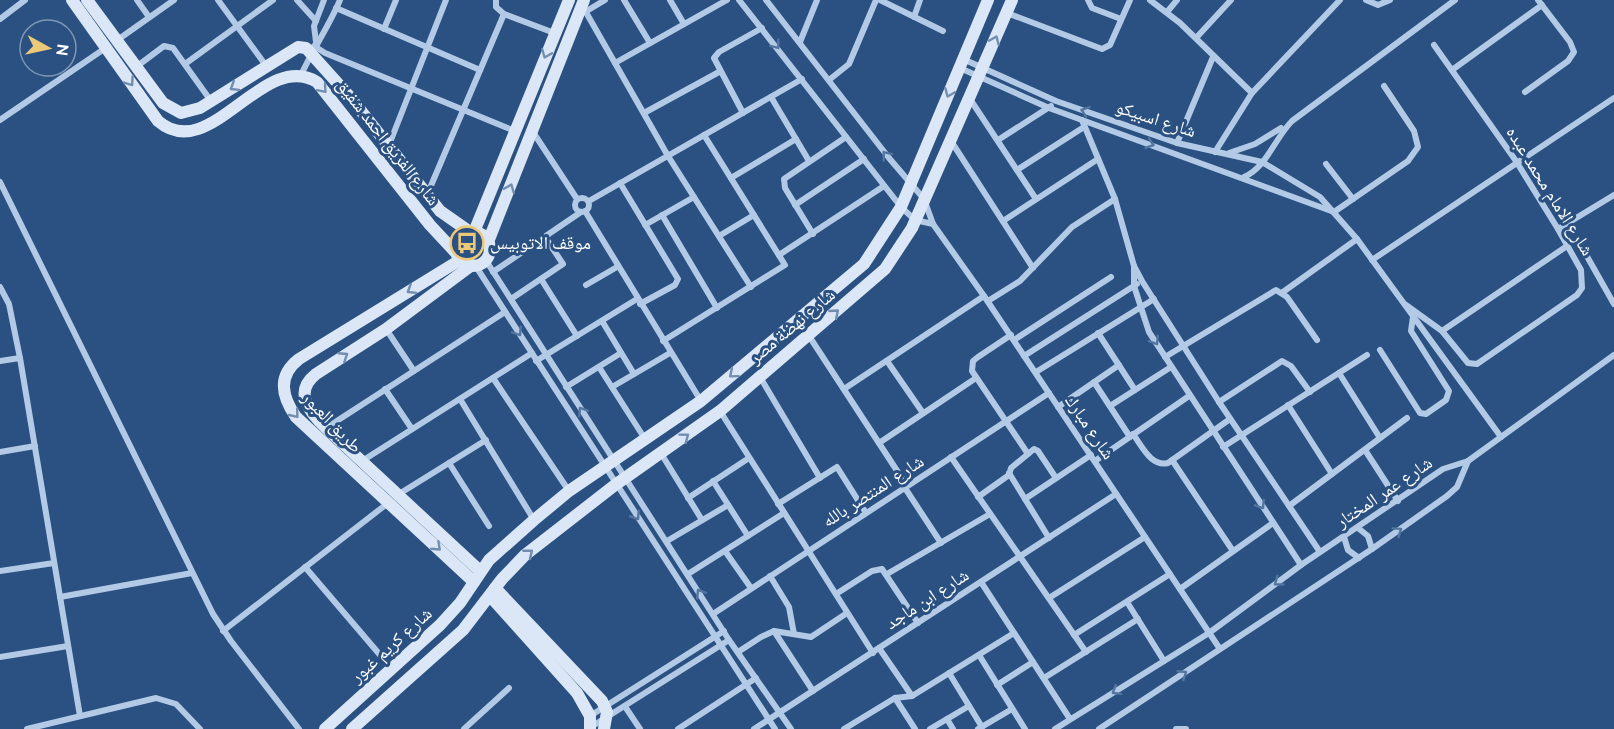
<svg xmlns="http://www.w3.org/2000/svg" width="1614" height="729" font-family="Ubuntu,'Noto Naskh Arabic',sans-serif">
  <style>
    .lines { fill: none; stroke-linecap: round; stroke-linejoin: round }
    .street { stroke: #b2cae5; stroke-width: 6 }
    .secondary { stroke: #dbe7f6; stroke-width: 12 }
    .oneway { stroke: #718db0 }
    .oneway2 { stroke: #53759f }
    .labels { text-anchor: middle; stroke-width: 6; stroke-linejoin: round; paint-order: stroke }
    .street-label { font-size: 18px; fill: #fff; stroke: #2a5181 }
    .poi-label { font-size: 18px; fill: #fff; stroke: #2a5181; text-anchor: start }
  </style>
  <rect width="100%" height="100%" fill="#2a5181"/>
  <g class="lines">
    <g class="street">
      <path d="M137 0 149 17"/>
      <path d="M218 0 267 67"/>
      <path d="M297 0 316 21"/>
      <path d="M496 0V7L504 14 557 34"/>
      <path d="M624 0 650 43"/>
      <path d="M670 0 684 24"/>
      <path d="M739 0 901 207 915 220 933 224"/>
      <path d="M766 0 889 158 924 199 933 224 984 296 1220 649"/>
      <path d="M880 0 943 31"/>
      <path d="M1088 0 1092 8 1121 19"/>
      <path d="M1150 0 1180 23 1252 93"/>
      <path d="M1366 0 1378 5 1390 0"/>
      <path d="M583 7 668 156 751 287"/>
      <path d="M336 8 480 70"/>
      <path d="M585 12 605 0"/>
      <path d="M1167 12 1177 0"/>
      <path d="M1007 13 1102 49 1110 45 1130 0"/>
      <path d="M914 17 920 0"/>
      <path d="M0 19 25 0"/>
      <path d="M384 29 396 0"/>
      <path d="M1196 38 1231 0"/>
      <path d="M116 41 174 0"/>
      <path d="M316 42 314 26 324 0"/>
      <path d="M800 42 817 0"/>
      <path d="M314 46 325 53 515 131"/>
      <path d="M963 59 1056 101 1177 143 1262 162 1320 197 1357 239 1501 437"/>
      <path d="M615 63 727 0"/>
      <path d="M185 64 273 0"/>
      <path d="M136 67 164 46 173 48 211 101"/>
      <path d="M960 68 1049 108 1334 212"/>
      <path d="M1452 70 1542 5"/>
      <path d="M301 75C313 49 329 26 340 0"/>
      <path d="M829 80 849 64 876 0"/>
      <path d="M1525 92 1568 61 1574 52 1570 42 1538 0"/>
      <path d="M771 97 809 161"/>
      <path d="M970 99 1036 199"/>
      <path d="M644 113 719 72"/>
      <path d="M743 113 714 58 719 52 762 28"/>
      <path d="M0 120 107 47"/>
      <path d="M1082 120 1115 199 1134 266 1142 281 1219 402 1320 552"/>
      <path d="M533 132 577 199"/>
      <path d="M998 140 1051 106"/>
      <path d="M951 141 1033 268"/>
      <path d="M1177 143 1213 57"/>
      <path d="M389 145 446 0"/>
      <path d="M1215 152 1252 93 1340 0"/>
      <path d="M1229 153 1255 144 1281 128"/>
      <path d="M1326 164 1353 199"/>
      <path d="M1017 170 1084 127"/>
      <path d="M1244 177C1266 168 1275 138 1292 121L1455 0"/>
      <path d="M731 178 796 139"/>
      <path d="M0 182 213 614 231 641 299 729"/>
      <path d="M620 183 678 279 675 285 640 304"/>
      <path d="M427 195 504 14"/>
      <circle cx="582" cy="205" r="7"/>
      <path d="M589 201 802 79"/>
      <path d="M795 205 864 159"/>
      <path d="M585 211 701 401"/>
      <path d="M1334 212 1408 161 1418 147 1414 131 1384 86"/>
      <path d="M662 215 717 308"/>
      <path d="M1003 221 1098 159"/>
      <path d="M645 225 694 197"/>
      <path d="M1558 229 1614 195"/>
      <path d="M813 234 785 188 784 179 846 137"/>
      <path d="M719 236 754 215"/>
      <path d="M1580 244 1614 304"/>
      <path d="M779 255 884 186"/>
      <path d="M485 259 729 640 791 729"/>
      <path d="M1372 260 1614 98"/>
      <path d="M475 265 775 729"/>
      <path d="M1134 266V286L1149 332 1301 565"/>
      <path d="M493 272 581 212"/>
      <path d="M541 279 577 336"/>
      <path d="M586 285 617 267"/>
      <path d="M0 287 9 304 20 358 80 716"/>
      <path d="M1283 292 1357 239"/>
      <path d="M511 299 563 264 545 237"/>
      <path d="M988 301 1020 281 1072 227 1115 199"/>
      <path d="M1406 305 1442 331 1468 363 1477 364 1577 295 1582 288 1581 270 1558 229 1516 161 1434 45"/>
      <path d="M602 321 634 374"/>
      <path d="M386 329 414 371"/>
      <path d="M1442 331 1567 246"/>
      <path d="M1098 333 1135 390"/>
      <path d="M809 336 907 486"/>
      <path d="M1014 340 1111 277"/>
      <path d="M663 341 785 265 704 135"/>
      <path d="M1380 350 1420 413 1426 414 1446 400 1449 391 1411 331 1413 317"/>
      <path d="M1024 356 1137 284"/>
      <path d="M1165 357 1276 290 1287 297 1317 340"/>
      <path d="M0 361 20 358"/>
      <path d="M536 361 637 299"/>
      <path d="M887 361 923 413"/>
      <path d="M599 367 645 439"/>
      <path d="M1036 372 1154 299"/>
      <path d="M1339 373 1380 438"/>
      <path d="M760 377 820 478"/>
      <path d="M493 378 569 491"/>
      <path d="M1094 382 1130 437"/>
      <path d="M566 387 621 353"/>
      <path d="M612 387 670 353"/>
      <path d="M385 389 412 429"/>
      <path d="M844 389 984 296"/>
      <path d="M460 399 534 520"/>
      <path d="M1219 402 1282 361 1291 366 1310 392"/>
      <path d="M1288 405 1332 474"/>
      <path d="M1110 406 1171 367"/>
      <path d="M1058 407 1119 365"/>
      <path d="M720 411 873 653"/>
      <path d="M326 428 505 312"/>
      <path d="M1133 434C1142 446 1151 467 1168 463L1230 419"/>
      <path d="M879 443 976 378"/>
      <path d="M1223 447 1367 355"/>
      <path d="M1365 450 1398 501"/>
      <path d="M0 452 35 446"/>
      <path d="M1028 454 1034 449 1038 451 1056 478"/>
      <path d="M662 455 702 520"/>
      <path d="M951 457 1086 652"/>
      <path d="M1172 460 1233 551"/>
      <path d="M362 461 532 353"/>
      <path d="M1095 461 1189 396"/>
      <path d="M449 463 489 526"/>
      <path d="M1009 473 1049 538"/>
      <path d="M713 481 748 536"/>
      <path d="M905 488 941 543"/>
      <path d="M399 494 486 440"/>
      <path d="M978 497 1009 475 1011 468 1028 454 972 371 973 361 978 357 1011 335"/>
      <path d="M688 498 749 458"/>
      <path d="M1025 499 1091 455"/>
      <path d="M778 504 837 467 866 513"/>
      <path d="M1289 506 1407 418"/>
      <path d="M1358 528 1368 536 1372 549"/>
      <path d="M1344 537 1348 550 1359 558"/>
      <path d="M667 541 728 505"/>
      <path d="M725 551 751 588"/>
      <path d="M305 567 392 669"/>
      <path d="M0 571 54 563"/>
      <path d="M688 574 784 513"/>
      <path d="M887 574 990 514"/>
      <path d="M770 576 789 607 794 634"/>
      <path d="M981 582 1070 719"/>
      <path d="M1180 589 1273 523"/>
      <path d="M836 594 872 571 882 569 918 623"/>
      <path d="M60 597 192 573"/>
      <path d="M1049 598 1145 537"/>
      <path d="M1127 602 1164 661"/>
      <path d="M713 614 1049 393"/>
      <path d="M223 631 388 503"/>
      <path d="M774 631 813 691"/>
      <path d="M1074 635 1170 574"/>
      <path d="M879 648 912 696"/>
      <path d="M738 652 761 637 774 631 811 637 847 613"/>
      <path d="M979 655 1025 729"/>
      <path d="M0 657 68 646"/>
      <path d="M949 673 982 727"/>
      <path d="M1044 678 1138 619"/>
      <path d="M997 685 1033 662"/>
      <path d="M895 698 915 729"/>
      <path d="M626 708 640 729"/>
      <path d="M590 716 724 631"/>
      <path d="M947 719 953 729"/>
      <path d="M591 727 729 640"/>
      <path d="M27 729 156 698 176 704 200 729"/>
      <path d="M464 729 509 688"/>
      <path d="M678 729 756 678"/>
      <path d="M754 729 1116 494"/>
      <path d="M844 729 895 698 912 696 1014 633"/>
      <path d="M930 729 969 706"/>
      <path d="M978 729 1012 709"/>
      <path d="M1055 729 1209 633 1301 565 1443 469 1468 461 1614 355"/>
      <path d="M1099 729 1372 549 1447 496 1457 487 1468 461"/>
      <path d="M1176 729H1186"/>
    </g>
    <g class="secondary">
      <path d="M72 0 158 121C210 166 263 49 317 82L430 225 458 255"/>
      <path d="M87 0 163 103 181 113 200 108 298 47 306 48 350 97 440 211 470 232"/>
      <path d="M474 232 569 0"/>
      <circle cx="473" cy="249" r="17"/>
      <path d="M488 242 584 0"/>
      <path d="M460 260 299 359C277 376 282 397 296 417L474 582"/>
      <path d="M472 265 386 329 316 374C293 392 309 412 326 428L480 571"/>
      <path d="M495 588 602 701 607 712 604 729"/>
      <path d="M490 596 577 693 590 716V729"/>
      <path d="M325 729 440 625 460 603 489 560 534 520 569 491 701 401 864 264 901 207 988 0"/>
      <path d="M352 729 463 630 502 579 525 555 615 485 720 411 885 269 912 228 1012 0"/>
    </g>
  </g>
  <defs><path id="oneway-chevron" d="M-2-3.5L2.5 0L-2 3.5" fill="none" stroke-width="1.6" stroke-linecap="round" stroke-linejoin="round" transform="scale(1.5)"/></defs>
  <g class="oneway">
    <use href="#oneway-chevron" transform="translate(995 40) rotate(-67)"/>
    <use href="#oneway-chevron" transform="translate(546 54) rotate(112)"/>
    <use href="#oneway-chevron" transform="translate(130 82) rotate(55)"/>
    <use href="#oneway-chevron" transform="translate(234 87) rotate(148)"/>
    <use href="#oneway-chevron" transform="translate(323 89) rotate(49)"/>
    <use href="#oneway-chevron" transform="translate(949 93) rotate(113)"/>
    <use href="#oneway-chevron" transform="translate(510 188) rotate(-68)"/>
    <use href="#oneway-chevron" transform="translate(411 290) rotate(148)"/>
    <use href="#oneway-chevron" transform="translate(835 313) rotate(-41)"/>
    <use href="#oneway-chevron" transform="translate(344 356) rotate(-33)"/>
    <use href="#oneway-chevron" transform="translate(733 374) rotate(140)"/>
    <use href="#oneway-chevron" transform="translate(295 414) rotate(51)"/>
    <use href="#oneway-chevron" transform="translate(685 437) rotate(-37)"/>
    <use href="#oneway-chevron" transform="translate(437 547) rotate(43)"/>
    <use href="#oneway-chevron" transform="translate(529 553) rotate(-39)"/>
  </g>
  <g class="oneway2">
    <use href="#oneway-chevron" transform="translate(776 45) rotate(52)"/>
    <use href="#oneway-chevron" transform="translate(1085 111) rotate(-161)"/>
    <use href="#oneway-chevron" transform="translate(1150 144) rotate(19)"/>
    <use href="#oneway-chevron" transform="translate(886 155) rotate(-128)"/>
    <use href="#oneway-chevron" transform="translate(518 332) rotate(57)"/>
    <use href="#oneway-chevron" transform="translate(1155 341) rotate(58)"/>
    <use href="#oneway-chevron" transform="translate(582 411) rotate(-123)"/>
    <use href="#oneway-chevron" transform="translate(1261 505) rotate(57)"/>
    <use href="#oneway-chevron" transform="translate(636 516) rotate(57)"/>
    <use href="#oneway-chevron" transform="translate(1398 531) rotate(-35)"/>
    <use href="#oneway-chevron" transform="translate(1278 582) rotate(144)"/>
    <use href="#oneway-chevron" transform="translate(700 593) rotate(-122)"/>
    <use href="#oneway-chevron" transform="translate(1183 674) rotate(-33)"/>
    <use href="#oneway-chevron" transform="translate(1116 691) rotate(148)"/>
  </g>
  <defs>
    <symbol id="bus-ring" viewBox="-11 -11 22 22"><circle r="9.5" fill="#2a5181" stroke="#ecc979" stroke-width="1.5"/><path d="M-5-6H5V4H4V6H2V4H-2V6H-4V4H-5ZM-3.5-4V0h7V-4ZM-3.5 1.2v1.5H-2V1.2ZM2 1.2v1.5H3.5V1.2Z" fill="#ecc979"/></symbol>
  </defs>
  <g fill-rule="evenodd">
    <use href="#bus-ring" x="448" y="224" width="38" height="38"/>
  </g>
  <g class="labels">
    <g class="street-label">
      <text transform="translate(1156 119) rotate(18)" y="6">شارع اسبيكو</text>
      <text transform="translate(388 142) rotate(52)" y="6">شارع الفريق احمد شفيق</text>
      <text transform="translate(1550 191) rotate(58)" y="6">شارع الامام محمد عبده</text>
      <text transform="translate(792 326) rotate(-40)" y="6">شارع نهضة مصر</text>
      <text transform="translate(332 422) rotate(46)" y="6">طريق العبور</text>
      <text transform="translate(1090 427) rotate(56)" y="6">شارع مبارك</text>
      <text transform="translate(873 491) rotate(-33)" y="6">شارع المنتصر بالله</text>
      <text transform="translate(1384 492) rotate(-34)" y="6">شارع عمر المختار</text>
      <text transform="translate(927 599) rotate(-33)" y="6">شارع ابن ماجد</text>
      <text transform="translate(391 645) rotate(-42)" y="6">شارع كريم غبور</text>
    </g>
    <g class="poi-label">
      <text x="490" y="249">موقف الاتوبيس</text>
    </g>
  </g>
  <g transform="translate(48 48) rotate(98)"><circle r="28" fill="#2a5181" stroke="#7f97b3" stroke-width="1.5"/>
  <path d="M0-4.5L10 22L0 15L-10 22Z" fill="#ecc979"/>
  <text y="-9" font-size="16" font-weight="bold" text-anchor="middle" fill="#ffffff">N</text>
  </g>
</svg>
